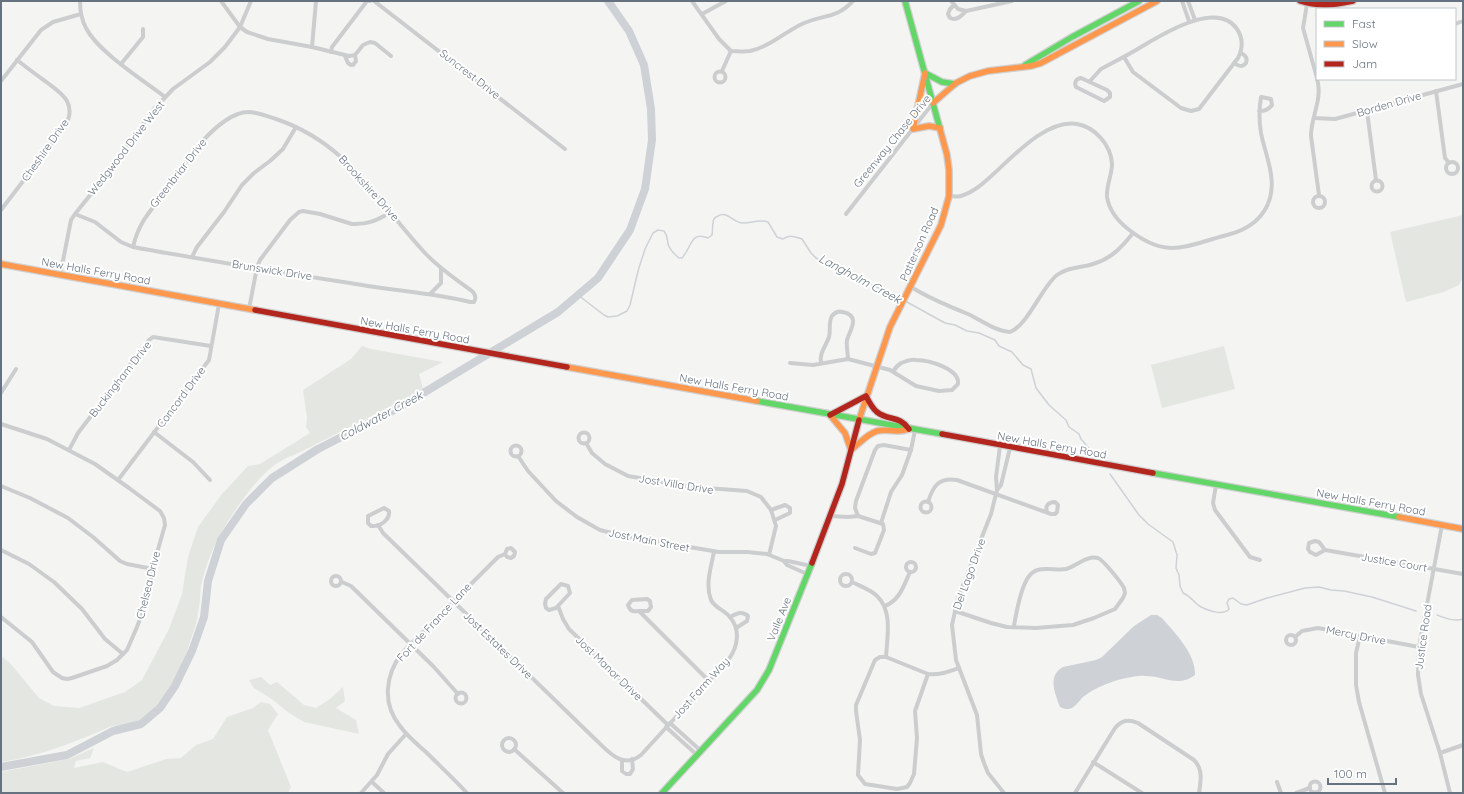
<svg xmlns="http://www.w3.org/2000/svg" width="1464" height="794" font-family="Quicksand,sans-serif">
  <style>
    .green { fill: #e4e7e1 }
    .water { fill: #ced2d6 }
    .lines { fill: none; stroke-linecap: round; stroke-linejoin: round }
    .stream { stroke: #ced2d6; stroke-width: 1.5 }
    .river { stroke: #ced2d6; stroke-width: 8 }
    .fast-casing { stroke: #d0d0d1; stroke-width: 8 }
    .slow-casing { stroke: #d0d0d1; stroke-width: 8 }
    .jam-casing { stroke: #d0d0d1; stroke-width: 8 }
    .street { stroke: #cccdce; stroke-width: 4 }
    .fast { stroke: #63d668; stroke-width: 5.5 }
    .slow { stroke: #ff974d; stroke-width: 5.5 }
    .jam { stroke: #b3261e; stroke-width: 5.5 }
    .labels { text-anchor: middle; stroke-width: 4; stroke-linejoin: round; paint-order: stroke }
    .street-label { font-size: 11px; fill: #677280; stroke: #fff }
    .water-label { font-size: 12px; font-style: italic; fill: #63737d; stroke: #fff }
  </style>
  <rect width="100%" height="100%" fill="#f4f4f3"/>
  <g class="green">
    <path d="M1463 215V277L1459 285 1444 292 1406 302 1390 232Z"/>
    <path d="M362 346 371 349 443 362 419 374 423 388C389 408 352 426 316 444 304 451 284 458 273 466 252 482 220 530 211 554 207 564 203 576 201 586 200 595 200 605 198 613 197 623 193 633 190 642 178 682 161 725 112 726 75 742 41 756 1 762V656L10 663 39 698 54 706 79 708 125 692 142 680 169 629 182 594 188 557 198 527 222 494 248 466 260 464 310 433 306 427 307 418 303 390 351 359Z"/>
    <path d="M1224 346 1235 389 1162 408 1151 365Z"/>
    <path d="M261 677 270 685 277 682 304 705 316 708 330 699 343 687 345 701 336 708 356 720 359 734 304 722 289 713 273 700 254 688 249 680Z"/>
    <path d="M261 702 270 704 278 714 268 730 291 787 288 793H1V772L69 759 94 748 90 758 76 761 74 768 103 762 127 772 166 759 181 758 196 745 213 739 227 717 253 708Z"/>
  </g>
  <path class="water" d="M1151 615H1157L1162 618C1175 633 1196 654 1195 675 1178 688 1164 676 1145 676 1137 675 1127 678 1118 680 1105 684 1093 689 1083 697 1079 701 1076 706 1072 708 1068 710 1064 709 1060 707 1055 693 1047 676 1063 667L1096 660 1102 657 1134 626Z"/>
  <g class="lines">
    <g class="stream">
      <path d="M578 295 604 315 608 317 617 316 627 311 630 305 638 271 645 249 653 233 658 230 664 231C668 236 667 238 668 244 670 250 674 254 679 258H682C692 247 690 231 708 238L712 235C713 231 712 227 713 223 713 220 715 217 718 216 727 210 733 223 743 223 752 223 758 219 768 222L777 237 783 239C790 234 795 237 802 239L811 253 816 258 827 264 896 296 945 323 955 325 967 331 979 333 995 340 999 346 1012 352 1023 365 1031 369 1036 388 1049 405 1066 420 1069 427 1079 434 1081 439 1092 452"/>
      <path d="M1110 474 1139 515 1148 524 1173 542 1177 555 1176 568 1179 575 1180 586 1183 593C1192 597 1194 603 1201 607 1209 611 1223 616 1229 609L1227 603 1229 599 1233 598 1241 604 1247 605 1267 598 1305 588 1319 587 1331 590 1344 591 1372 597 1416 611"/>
      <path d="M1437 615C1445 618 1455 622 1463 619"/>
    </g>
    <path class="river" d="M1 767 67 755 113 731 141 724 160 708 175 686 192 651 204 617 208 581 221 540 246 504 272 478 318 449 400 407 558 312 598 278 630 230 645 189 652 140 651 109 644 65 629 31 608 1"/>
    <defs>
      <g id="fast">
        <path d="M905 1 940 129"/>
        <path d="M1025 65 1072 37 1139 1"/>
        <path d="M925 73 942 82 955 84"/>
        <path d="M757 401 942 434"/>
        <path d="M1153 473 1399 517"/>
        <path d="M662 793 757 690 769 670 812 563"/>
      </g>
      <g id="slow">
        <path d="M925 73 913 129 929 126 940 128"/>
        <path d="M933 103 956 83 970 76 988 71 1031 66 1041 63 1157 1"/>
        <path d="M1 264 255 310"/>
        <path d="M567 367 757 401"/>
        <path d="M830 415 845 433 851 450C859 444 867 434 877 431 888 428 897 434 909 429"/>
        <path d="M859 420 890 327 941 225 949 196V170L947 155 940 129"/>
        <path d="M1399 517 1463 529"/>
      </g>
      <g id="jam">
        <path d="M1300 1C1319 7 1334 5 1353 1"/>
        <path d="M255 310 567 367"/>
        <path d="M830 415 866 396C869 402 872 408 877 412 888 421 899 415 909 429"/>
        <path d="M942 434 1153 473"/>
        <path d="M812 563 842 484 859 420"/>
      </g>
    </defs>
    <use href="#fast" class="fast-casing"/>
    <use href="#slow" class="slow-casing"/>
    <use href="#jam" class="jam-casing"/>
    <g class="street">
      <path d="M80 1C80 11 81 19 86 28 98 52 143 80 165 97"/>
      <path d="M221 1 240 27 247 32 268 39 312 47 349 56 355 55 363 45 370 42 375 43 391 56"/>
      <path d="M374 1 565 149"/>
      <path d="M692 1 719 39 731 51C737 51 744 52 750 51 769 47 785 32 802 24 823 14 835 20 853 1"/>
      <path d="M951 1 958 9 966 11 1012 1"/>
      <path d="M1182 1 1189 21"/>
      <path d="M1188 1 1195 20"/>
      <path d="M1307 4 1303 28 1317 78"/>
      <path d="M954 5 950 9 948 14 950 18C957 21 961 16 966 11"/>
      <path d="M702 14 726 1"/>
      <path d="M1455 24 1463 21"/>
      <path d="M312 47 316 1"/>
      <path d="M331 52 332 47 367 1H370"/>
      <path d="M345 56 348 63 351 65H353L356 61 355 55"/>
      <path d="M1234 63C1238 66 1242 68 1246 63 1248 58 1245 55 1241 53"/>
      <path d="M121 64 143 37V29"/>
      <path d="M722 71 731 51"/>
      <circle cx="720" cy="77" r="5.5"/>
      <path d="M1081 78 1107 90 1110 93V97L1104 101 1076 87C1074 82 1076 79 1081 78Z"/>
      <path d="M1317 79C1323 99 1311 116 1311 136L1319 195"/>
      <path d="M1 81 41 30 53 22 81 14"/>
      <path d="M1090 81 1101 69C1114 62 1128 55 1141 47 1163 34 1217 0 1237 29 1243 38 1243 48 1238 58L1199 109 1191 111 1181 108 1133 72 1124 57"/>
      <path d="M1436 91 1445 158 1449 163"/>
      <path d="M1367 111 1376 180"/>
      <path d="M1314 118 1335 119 1463 84"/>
      <circle cx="1452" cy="168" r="6"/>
      <circle cx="1377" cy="186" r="5.5"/>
      <circle cx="1319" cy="202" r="6"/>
      <path d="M949 196C953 196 958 197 961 196 972 193 981 185 989 178 1011 159 1045 119 1077 124 1095 127 1111 145 1112 164 1112 175 1106 186 1107 197 1109 210 1118 221 1128 229 1167 260 1184 246 1227 235 1247 230 1264 219 1270 198 1276 176 1265 154 1261 133 1259 121 1259 109 1261 97L1271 99 1272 105C1268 110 1265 111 1259 111"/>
      <path d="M1 210 66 125C77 102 61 93 45 81 35 74 26 67 17 60"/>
      <path d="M75 214 95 222 121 242 133 247C209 261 286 273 362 285 398 291 434 293 470 302H474C476 298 476 296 473 292 457 280 440 269 426 254 376 201 350 144 276 119 264 115 250 109 238 114 219 121 199 144 187 160 181 170 174 181 167 190 152 209 139 221 133 247"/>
      <path d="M846 214 933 103"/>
      <path d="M192 257 197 247 224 212 242 185 254 173 270 161 283 149 296 127"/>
      <path d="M60 276 71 220 75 214 111 169 154 109 173 89 210 62 225 47 240 27 251 1"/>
      <path d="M911 287C929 298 948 306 968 314 981 320 995 331 1010 332 1028 325 1041 288 1057 275 1067 267 1081 268 1093 264 1111 259 1122 247 1133 233"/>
      <path d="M430 294 441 283V269"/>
      <path d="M249 309 257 267 260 260 290 220 299 212 303 211 320 214 352 224C367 225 378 220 391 212"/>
      <path d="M790 363 813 365 848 359 890 370 916 386 939 391 952 390 958 384C960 369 929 360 916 360 912 359 906 361 901 363 898 365 895 368 893 372"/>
      <path d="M821 363C819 353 826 346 829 337 831 330 828 322 832 316 835 312 839 311 843 312 861 316 850 330 847 340 846 346 848 353 848 359"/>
      <path d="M1 393 16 369"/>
      <path d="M1 424 47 439 95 464 129 488 160 511 164 518 165 525 155 560 147 600 137 627 127 650 117 660 107 666 72 678 67 679 62 678 53 672 32 642 1 617"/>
      <path d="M154 432 193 462 210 480"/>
      <circle cx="584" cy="438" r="5.5"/>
      <path d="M586 443 592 453 605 464 628 476 693 487 747 491 761 497 771 510 776 526 769 555"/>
      <circle cx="516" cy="451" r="5.5"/>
      <path d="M69 450 78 433 149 340 153 337 211 346"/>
      <path d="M518 456 528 471 556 501 577 517 600 530 624 536 719 552H747L767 554 784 561 787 565 807 574"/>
      <path d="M118 480 209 360 219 304"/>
      <path d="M1216 485 1213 503 1215 510 1250 557 1260 560"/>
      <path d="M1 486 30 498 68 518 93 537 120 561 127 564 153 569"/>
      <path d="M997 490 996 477 1000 446"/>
      <circle cx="926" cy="507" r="5.5"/>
      <path d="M928 502C933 486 939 477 957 480L1051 514H1055L1057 512 1058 505 1055 502C1048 502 1045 506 1047 512"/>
      <path d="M384 508 389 511C390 520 380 527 371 526L368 523V516Z"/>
      <path d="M771 510 785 505 790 508V513L775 520"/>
      <path d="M830 516 848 517 858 516 883 524 884 530 875 553 871 554 855 548"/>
      <path d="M858 516 855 508 856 501 875 450 878 446 884 445 911 450 915 430"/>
      <path d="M881 523 891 492 902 475 911 450"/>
      <path d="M378 525 383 533 595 739C608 751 622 770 641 755L729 659C738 646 741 629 729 616 724 610 715 608 711 600 705 585 711 567 714 552"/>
      <path d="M1442 525 1419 647 1418 675 1421 694 1440 753 1450 793"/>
      <path d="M1315 541 1319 542 1325 550 1316 555 1310 552 1308 549 1309 543Z"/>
      <path d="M1 550 29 564 54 582 82 609 105 639 123 654"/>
      <path d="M1325 550 1463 574"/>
      <path d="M784 561H788L811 566"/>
      <circle cx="911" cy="567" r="5"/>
      <circle cx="846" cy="580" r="6"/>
      <circle cx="336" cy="581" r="5"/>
      <path d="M342 582 351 586 433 666 458 694"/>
      <path d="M852 582C860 586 871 590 877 596 893 611 887 638 886 657"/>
      <path d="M561 584 568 586 570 593 556 608 549 610 546 608 545 604 546 599Z"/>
      <path d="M558 606 563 619 569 629 668 725"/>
      <path d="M885 606C900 600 904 585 910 572"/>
      <path d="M639 611H648L651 607 650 601 647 599 632 600 628 605C630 611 633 612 639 611L708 680"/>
      <path d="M955 611 991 623 1007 627 1036 628 1073 625 1094 618 1115 609 1123 598 1125 593 1124 588C1121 582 1103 560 1098 558 1087 555 1076 566 1066 569 1056 571 1039 565 1031 574 1022 582 1016 614 1014 626"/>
      <path d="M730 617C736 614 742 610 748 616L747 621 736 628"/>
      <circle cx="1291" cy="640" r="5"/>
      <path d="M1360 636 1356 653V685L1359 702 1385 793"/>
      <path d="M1295 637 1302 631 1318 628 1419 647"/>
      <path d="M928 674 915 711 917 738 914 774 910 783 907 787 897 789 865 784 858 775 860 740 856 711V705L875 660 880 657H886L928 674C940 675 948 672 959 668"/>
      <circle cx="461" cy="698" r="5.5"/>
      <path d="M670 723 701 751"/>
      <path d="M666 727 697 755"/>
      <circle cx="509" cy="745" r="7"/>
      <path d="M514 749 563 793"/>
      <path d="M1440 753 1463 745"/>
      <path d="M622 760V771L626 774H630L633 769 632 759"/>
      <path d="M1093 762 1142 793"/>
      <circle cx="1315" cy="787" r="5.5"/>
      <path d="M372 782 384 793"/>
      <path d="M1277 782 1281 793"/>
      <path d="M361 793 377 775 388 754 406 734"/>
      <path d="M467 793C454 779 440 766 426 752 417 744 407 736 400 726 382 704 385 675 402 653L498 557 505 554 507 549 511 548 515 552 514 556 511 558 507 557 505 554"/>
      <path d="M1004 793 988 773 984 763 981 754 977 715 956 660 952 625 958 598 991 514 997 490 1001 485 1010 448"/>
      <path d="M1075 793 1115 728C1122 720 1128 719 1138 723L1194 760C1203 769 1201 781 1199 793"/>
      <path d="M1296 793 1310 788"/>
    </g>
    <use href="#fast" class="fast"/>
    <use href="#slow" class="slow"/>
    <use href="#jam" class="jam"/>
  </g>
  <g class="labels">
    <g class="street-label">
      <text transform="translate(470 74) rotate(38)" y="4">Suncrest Drive</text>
      <text transform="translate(1389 104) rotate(-16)" y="4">Borden Drive</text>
      <text transform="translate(892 141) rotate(-51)" y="4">Greenway Chase Drive</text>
      <text transform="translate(126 148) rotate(-52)" y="4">Wedgwood Drive West</text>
      <text transform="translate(45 150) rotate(-55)" y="4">Cheshire Drive</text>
      <text transform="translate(178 173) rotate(-52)" y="4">Greenbriar Drive</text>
      <text transform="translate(369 188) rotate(48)" y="4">Brookshire Drive</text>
      <text transform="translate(919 244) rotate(-66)" y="4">Patterson Road</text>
      <text transform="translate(272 270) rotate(9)" y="4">Brunswick Drive</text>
      <text transform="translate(96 271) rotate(10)" y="4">New Halls Ferry Road</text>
      <text transform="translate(415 330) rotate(10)" y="4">New Halls Ferry Road</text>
      <text transform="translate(120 379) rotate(-52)" y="4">Buckingham Drive</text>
      <text transform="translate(734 387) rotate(10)" y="4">New Halls Ferry Road</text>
      <text transform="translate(181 397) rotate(-53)" y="4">Concord Drive</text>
      <text transform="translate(1052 445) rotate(10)" y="4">New Halls Ferry Road</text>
      <text transform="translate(676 484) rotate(9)" y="4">Jost Villa Drive</text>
      <text transform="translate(1371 502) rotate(10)" y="4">New Halls Ferry Road</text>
      <text transform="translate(649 540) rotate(11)" y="4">Jost Main Street</text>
      <text transform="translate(1394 562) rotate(10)" y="4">Justice Court</text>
      <text transform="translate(969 574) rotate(-70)" y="4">Del Lago Drive</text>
      <text transform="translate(148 585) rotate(-76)" y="4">Chelsea Drive</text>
      <text transform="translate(779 619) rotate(-68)" y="4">Vaile Ave</text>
      <text transform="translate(434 622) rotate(-47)" y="4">Fort de France Lane</text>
      <text transform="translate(1356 635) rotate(11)" y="4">Mercy Drive</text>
      <text transform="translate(1423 637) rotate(-82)" y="4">Justice Road</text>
      <text transform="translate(498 645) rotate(44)" y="4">Jost Estates Drive</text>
      <text transform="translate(609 668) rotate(44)" y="4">Jost Manor Drive</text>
      <text transform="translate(701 688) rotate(-48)" y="4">Jost Farm Way</text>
    </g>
    <g class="water-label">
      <text transform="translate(860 279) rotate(28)" y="4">Langholm Creek</text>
      <text transform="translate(381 416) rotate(-28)" y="4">Coldwater Creek</text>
    </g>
  </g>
  <rect width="1464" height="794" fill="none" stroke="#677280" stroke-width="4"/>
  <rect x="1316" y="8" width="140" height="72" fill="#ffffff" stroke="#c2c7cc"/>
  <rect x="1324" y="21" width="20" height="6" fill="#63d668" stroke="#c2c7cc"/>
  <text x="1352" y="28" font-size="12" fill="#677280">Fast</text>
  <rect x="1324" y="41" width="20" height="6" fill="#ff974d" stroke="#c2c7cc"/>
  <text x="1352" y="48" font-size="12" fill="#677280">Slow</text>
  <rect x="1324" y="61" width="20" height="6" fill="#b3261e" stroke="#c2c7cc"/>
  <text x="1352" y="68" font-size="12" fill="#677280">Jam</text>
  <path d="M1328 778v6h68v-6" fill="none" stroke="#677280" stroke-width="2"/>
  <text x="1334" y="778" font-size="12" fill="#677280" stroke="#ffffff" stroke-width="3" paint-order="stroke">100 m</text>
</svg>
